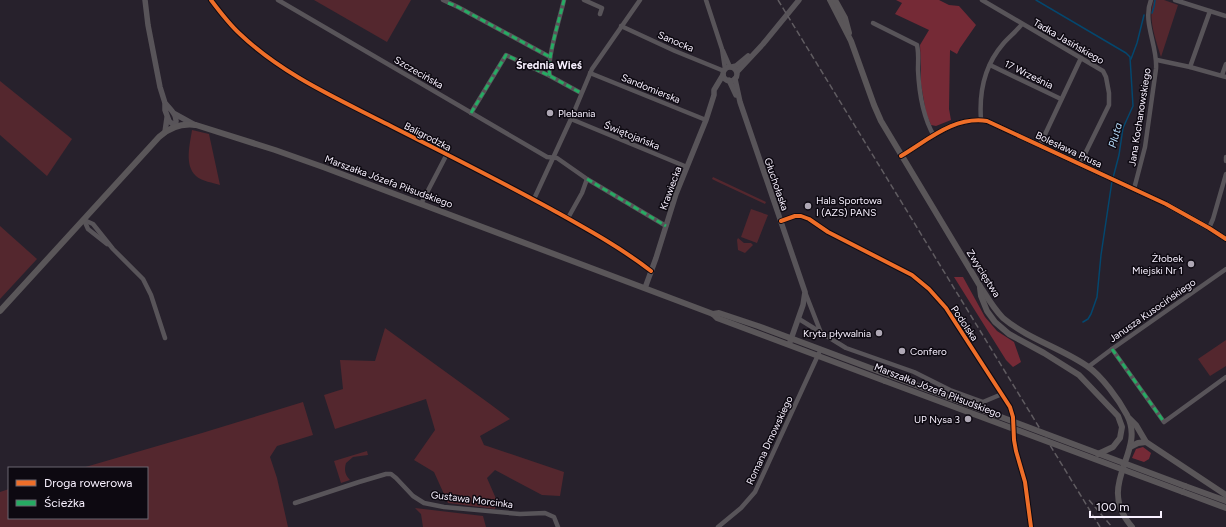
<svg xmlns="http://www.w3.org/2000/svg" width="1226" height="527" font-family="Figtree,sans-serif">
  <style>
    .green { fill: #54272e }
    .forest { fill: #752a36 }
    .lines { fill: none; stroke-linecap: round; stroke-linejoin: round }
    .stream { stroke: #04476e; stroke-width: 1.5 }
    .minor { stroke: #585459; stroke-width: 4.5 }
    .tertiary { stroke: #585459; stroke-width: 5.5 }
    .secondary { stroke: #5a5659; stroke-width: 6 }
    .rail { stroke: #605c61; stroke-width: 1.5; stroke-dasharray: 6 3; stroke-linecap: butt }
    .secondary-bridge { stroke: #5a5659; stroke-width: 6 }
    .quiet { stroke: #26ab63; stroke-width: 3; stroke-dasharray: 6 3; stroke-linecap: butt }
    .cycleway-casing { stroke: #0d0911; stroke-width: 6 }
    .cycleway { stroke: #ee6e29; stroke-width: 4 }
    .poi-dot { fill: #afa8b5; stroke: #0d0911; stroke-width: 1.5 }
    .labels { text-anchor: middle; stroke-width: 3; stroke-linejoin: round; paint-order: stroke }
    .street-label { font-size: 10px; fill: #f8f1ff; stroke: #0d0911 }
    .poi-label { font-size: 10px; fill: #f8f1ff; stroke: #0d0911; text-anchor: start }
    .neighbourhood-label { font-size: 11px; font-weight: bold; fill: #f8f1ff; stroke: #0d0911 }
    .water-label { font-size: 11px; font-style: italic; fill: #b5dcfb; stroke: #0d0911 }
  </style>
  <rect width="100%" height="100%" fill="#27212c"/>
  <g class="green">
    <path d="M314 0H411L387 42Z"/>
    <path d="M1154 0H1164L1178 5 1161 57C1156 40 1147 17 1154 0Z"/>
    <path d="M0 81 72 139 47 176 0 135Z"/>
    <path d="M192 130 209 134 220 185C214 183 201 181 196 176 184 165 190 144 192 130Z"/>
    <path d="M713 177 766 202 765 204 718 182 712 179Z"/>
    <path d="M751 209 768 215 757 243 741 237Z"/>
    <path d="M0 226 37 259 0 299Z"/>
    <path d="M738 238 744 243H751L753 245 745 253 738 250 737 240Z"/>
    <path d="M385 328 490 404 510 419 480 436 484 445 564 472 560 496 542 495 495 470 487 478 497 501 495 509 448 503 434 472 414 460 435 430 426 399 335 429 324 395 343 389 340 360 375 361Z"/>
    <path d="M1226 340V366L1210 376 1198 359Z"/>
    <path d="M303 402 313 435 277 446 270 457 277 478 288 527H0V492L9 489V518H147V468H82L202 433Z"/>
    <path d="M367 451 368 455 353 457 346 463C344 470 345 475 350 480L341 483 334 461Z"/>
    <path d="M415 508 483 516 486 527H423L421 514Z"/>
  </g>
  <g class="forest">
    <path d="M896 0H939L949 5 959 6 976 25 960 48 957 54 950 50 949 109 951 120 936 126 931 125 926 113 921 84V67L920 45 929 30 895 14 902 3Z"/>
    <path d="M954 277H963L985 317 997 331 1014 342 1021 362 1013 367 1006 360Z"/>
    <path d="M1143 447 1151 453 1149 459 1144 462 1132 458 1136 449Z"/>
  </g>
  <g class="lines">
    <g class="stream">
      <path d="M1036 0 1126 53 1130 57 1133 106 1123 128 1119 155 1113 178"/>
      <path d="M1152 13 1154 7 1155 0"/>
      <path d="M1131 59 1137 43 1144 15"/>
      <path d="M1083 322 1088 319 1091 314 1097 297 1101 255 1112 181"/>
    </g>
    <g class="minor">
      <path d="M211 0C220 12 229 24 240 34 281 73 332 96 381 121 438 150 495 178 551 209 585 228 620 247 651 271"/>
      <path d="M278 0 547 157 557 158 587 179 666 226"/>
      <path d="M443 0 458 7 550 57"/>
      <path d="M584 0 602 8 600 14"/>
      <path d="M706 0 722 49 725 69"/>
      <path d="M982 0 1103 71 1106 77 1109 93V105L1080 164"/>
      <path d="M1175 0 1226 16"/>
      <path d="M873 23 917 45C919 54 918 61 918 70 919 92 923 117 934 136"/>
      <path d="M621 26 675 51 724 71"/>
      <path d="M723 51 730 67"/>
      <path d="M1157 60 1190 67 1226 77"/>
      <path d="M990 65 1061 99"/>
      <path d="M1190 67 1210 11"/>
      <path d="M590 73 706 120"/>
      <path d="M1222 75 1226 64"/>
      <path d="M550 76C546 60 560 18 564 0"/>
      <path d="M471 113 506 55 550 76 581 93"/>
      <path d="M571 119 687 167"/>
      <path d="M981 120C979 93 984 66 1003 44 1009 37 1016 32 1022 24"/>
      <path d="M1040 145 1081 58"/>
      <path d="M1226 157V161"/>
      <path d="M1134 189 1145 147 1156 69C1158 46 1142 22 1151 0"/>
      <path d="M534 199 571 119 592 69 640 0"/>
      <path d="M421 204 447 154"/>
      <path d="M568 218 582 193 587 179"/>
      <path d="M84 220 93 224 113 249 143 279 151 295 165 338"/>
      <path d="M84 220 88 229 107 244"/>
      <path d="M781 221 795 216H801L809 219 828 232 912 275 929 289 946 308 1010 407 1013 417 1014 440 1016 451 1025 482 1031 527"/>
      <path d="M1209 228 1213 219 1226 174"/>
      <path d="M805 292 821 333"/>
      <path d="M799 319 846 348 914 372 950 390 983 402 1002 394"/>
      <path d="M1112 349 1164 422 1226 377"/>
      <path d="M1088 367 1112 349 1226 269"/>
      <path d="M295 503 359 482 386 474H391L396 478 413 496 424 503 444 507 520 514 545 513 554 517 558 527"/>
      <path d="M718 527 741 508 755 492 819 353"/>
    </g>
    <g class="tertiary">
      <path d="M145 0 148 25 160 87 165 103V110L169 121 175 126C179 116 171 110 165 103"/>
      <path d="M732 67 736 66 748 56"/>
      <circle cx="730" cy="74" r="7"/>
      <path d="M737 72 763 44 799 0"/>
      <path d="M735 79 740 102 805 292 803 305 790 342"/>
      <path d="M729 80 736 95"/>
      <path d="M175 114 195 125"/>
      <path d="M165 132 167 118"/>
      <path d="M901 156C928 140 954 116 987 121L1166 204 1209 228 1226 239"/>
      <path d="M645 288 656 258 676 194 706 120 714 95V90L723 75"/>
    </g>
    <g class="secondary">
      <path d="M830 0 851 41 874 105 881 121 980 286C987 297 994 309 1003 318 1028 339 1061 348 1087 366 1102 376 1119 400 1127 415 1147 453 1094 483 1132 527"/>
      <path d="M835 0 845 18 849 33"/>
      <path d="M980 288 981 296 987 311 995 322 1009 334 1044 353 1079 375 1118 416 1122 427 1120 438 1113 447 1098 454"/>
      <path d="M0 311 159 137C170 127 181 123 196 125L275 150 323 167 713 314 717 318 885 381"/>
      <path d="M713 314 719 313 758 326 961 402"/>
      <path d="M1130 419 1136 425 1146 442 1226 495"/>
      <path d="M1130 447 1138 443 1146 442"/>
      <path d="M1185 486 1226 501"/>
      <path d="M1183 492 1226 508"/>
    </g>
    <g class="rail">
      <path d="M778 0 1100 527"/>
      <path d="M1089 500 1112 527"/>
    </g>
    <g class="secondary-bridge">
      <path d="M885 381 1183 492"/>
      <path d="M961 402 1185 486"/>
    </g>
    <g class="quiet">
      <path d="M448 3 458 7 550 57"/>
      <path d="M550 76C546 60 560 18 564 0"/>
      <path d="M471 113 506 55 550 76 581 93"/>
      <path d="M587 179 666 226"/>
      <path d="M1112 349 1164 422"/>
    </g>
    <defs>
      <g id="cycleway">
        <path d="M211 0C220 12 229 24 240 34 281 73 332 96 381 121 438 150 495 178 551 209 585 228 620 247 651 271"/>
        <path d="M901 156C928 140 954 116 987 121L1166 204 1209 228 1226 239"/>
        <path d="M781 221 795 216H801L809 219 828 232 912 275 929 289 946 308 1010 407 1013 417 1014 440 1016 451 1025 482 1031 527"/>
      </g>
    </defs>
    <use href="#cycleway" class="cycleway-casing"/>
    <use href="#cycleway" class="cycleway"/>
  </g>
  <g class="poi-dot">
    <circle cx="550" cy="113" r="4"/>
    <circle cx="808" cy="206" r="4"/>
    <circle cx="1191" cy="264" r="4"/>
    <circle cx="879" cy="333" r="4"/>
    <circle cx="902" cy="351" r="4"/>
    <circle cx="968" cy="419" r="4"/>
  </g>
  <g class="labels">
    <g class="street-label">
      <text transform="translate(676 41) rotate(23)" y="4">Sanocka</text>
      <text transform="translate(1069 41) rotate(30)" y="4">Tadka Jasińskiego</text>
      <text transform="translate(419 72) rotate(30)" y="4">Szczecińska</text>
      <text transform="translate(1029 74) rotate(26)" y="4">17 Września</text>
      <text transform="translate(651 88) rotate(22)" y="4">Sandomierska</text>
      <text transform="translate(1139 117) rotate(-81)" y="4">Jana Kochanowskiego</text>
      <text transform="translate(632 135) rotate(22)" y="4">Świętojańska</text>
      <text transform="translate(428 136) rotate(27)" y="4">Baligrodzka</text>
      <text transform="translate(1069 149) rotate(25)" y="4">Bolesława Prusa</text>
      <text transform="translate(389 181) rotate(20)" y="4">Marszałka Józefa Piłsudskiego</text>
      <text transform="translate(777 184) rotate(71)" y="4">Głuchołaska</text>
      <text transform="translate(670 188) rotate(-70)" y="4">Krawiecka</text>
      <text transform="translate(984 273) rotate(58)" y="4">Zwycięstwa</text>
      <text transform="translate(1152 310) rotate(-35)" y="4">Janusza Kusocińskiego</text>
      <text transform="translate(965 323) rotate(56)" y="4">Podolska</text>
      <text transform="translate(938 390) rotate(21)" y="4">Marszałka Józefa Piłsudskiego</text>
      <text transform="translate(769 440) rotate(-65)" y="4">Romana Dmowskiego</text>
      <text transform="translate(472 499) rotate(7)" y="4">Gustawa Morcinka</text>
    </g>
    <g class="poi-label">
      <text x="558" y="117">Plebania</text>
      <text x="816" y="204">Hala Sportowa<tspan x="816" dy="12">I (AZS) PANS</tspan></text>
      <text x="1183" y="262" text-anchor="end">Żłobek<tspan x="1183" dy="12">Miejski Nr 1</tspan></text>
      <text x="871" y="337" text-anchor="end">Kryta pływalnia</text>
      <text x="910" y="355">Confero</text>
      <text x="960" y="423" text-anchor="end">UP Nysa 3</text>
    </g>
    <g class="neighbourhood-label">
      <text x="549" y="69">Średnia Wieś</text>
    </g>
    <g class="water-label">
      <text transform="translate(1115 135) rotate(-75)" y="4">Pluta</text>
    </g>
  </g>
  <rect x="8" y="467" width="140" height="52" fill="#0d0911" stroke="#6b6670"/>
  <rect x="16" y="480" width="20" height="6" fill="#ee6e29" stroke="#6b6670"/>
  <text x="44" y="487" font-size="12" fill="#f8f1ff">Droga rowerowa</text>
  <rect x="16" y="500" width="20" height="6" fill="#26ab63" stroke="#6b6670"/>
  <text x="44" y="507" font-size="12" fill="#f8f1ff">Ścieżka</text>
  <path d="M1090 511v6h71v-6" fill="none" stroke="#f8f1ff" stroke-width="2"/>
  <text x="1096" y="511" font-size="12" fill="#f8f1ff" stroke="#0d0911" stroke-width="3" paint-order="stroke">100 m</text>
</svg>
